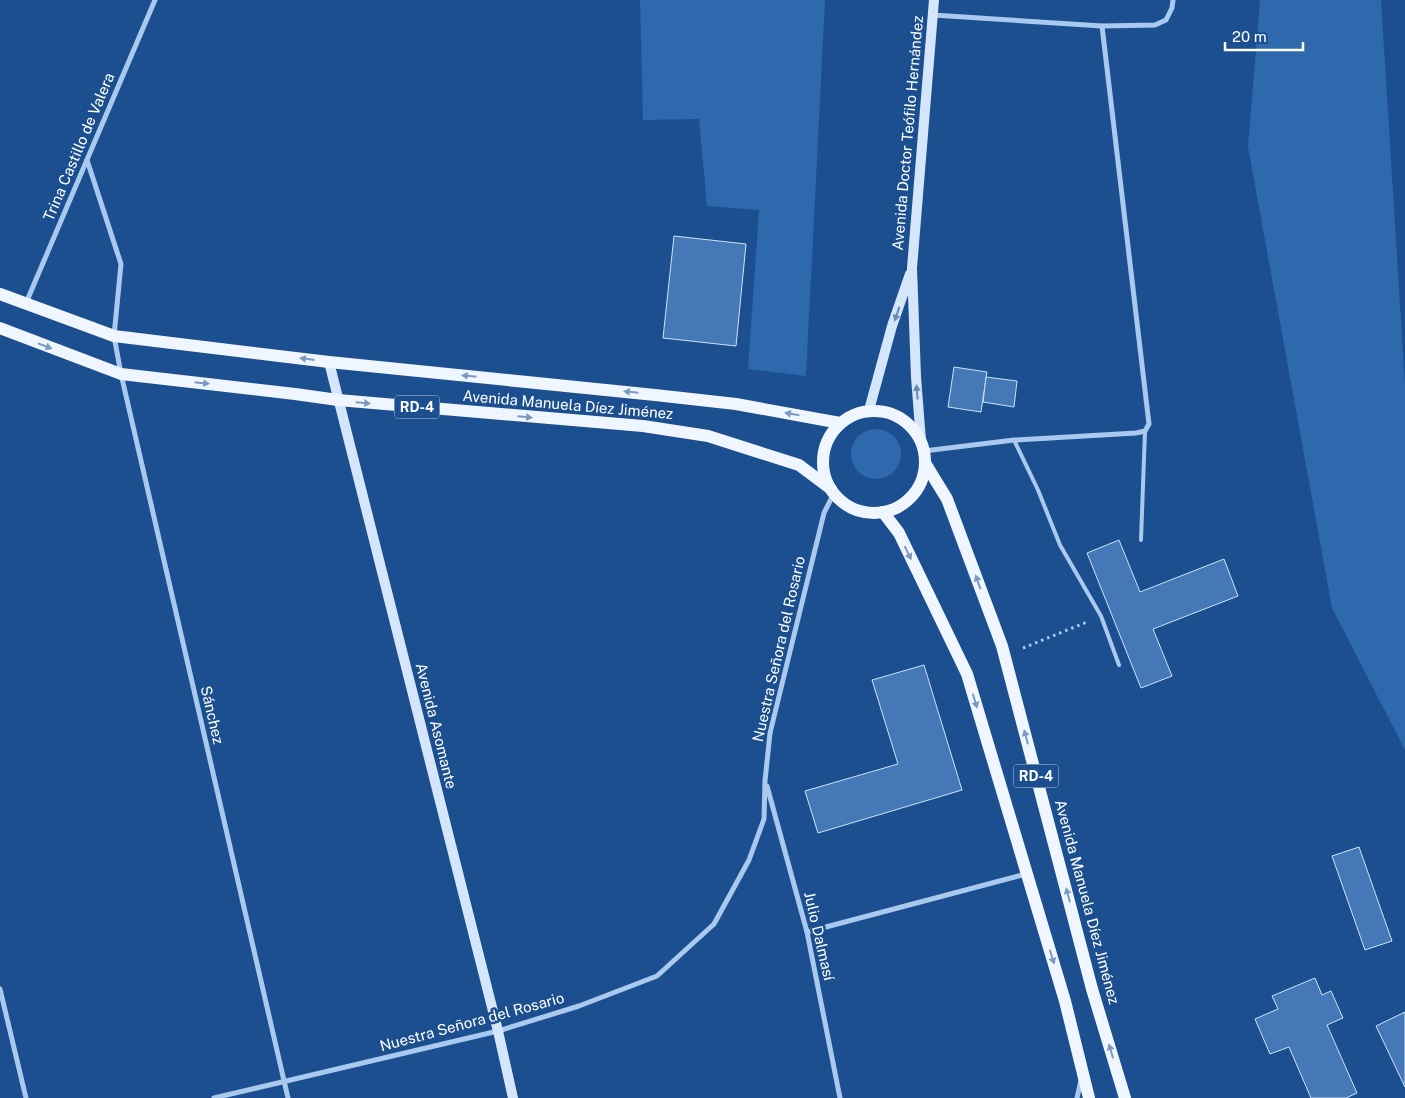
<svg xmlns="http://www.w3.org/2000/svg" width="1405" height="1098" font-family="'Public Sans',sans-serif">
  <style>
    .green { fill: #2e69ad }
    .building { fill: #4478b7; stroke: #cfe3fa }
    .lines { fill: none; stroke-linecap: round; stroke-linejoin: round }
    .path { stroke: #a9c9ee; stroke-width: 3; stroke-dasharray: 2.5 4; stroke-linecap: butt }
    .lane { stroke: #a9c9ee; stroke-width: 4 }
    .street { stroke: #a9c9ee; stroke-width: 5 }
    .secondary { stroke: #d6e6fa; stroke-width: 10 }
    .primary { stroke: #f0f6ff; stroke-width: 12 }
    .oneway { fill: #668bba }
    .oneway2 { fill: #7b9ac1 }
    .labels { text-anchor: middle; stroke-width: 5; stroke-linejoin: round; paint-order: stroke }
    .shield { fill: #1b4f8f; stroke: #bbcadd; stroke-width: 1 }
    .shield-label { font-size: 14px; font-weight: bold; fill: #fff }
    .street-label { font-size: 15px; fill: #fff; stroke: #1b4f8f }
  </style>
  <rect width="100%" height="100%" fill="#1b4f8f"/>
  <g class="green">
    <path d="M640 0H825L806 376 748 369 759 210 707 206 699 119 643 120Z"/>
    <path d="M1260 0H1381L1405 385V750L1332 608 1248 147Z"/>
    <circle cx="876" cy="454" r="25"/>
  </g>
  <g class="building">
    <path d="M674 236 746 244 736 346 663 338Z"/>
    <path d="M954 367 987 372 981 412 948 407Z"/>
    <path d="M986 377 1017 381 1014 407 983 402Z"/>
    <path d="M1119 540 1140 592 1224 559 1238 596 1153 629 1172 676 1141 688 1087 553Z"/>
    <path d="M924 665 962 790 818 833 805 791 898 764 872 680Z"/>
    <path d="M1359 847 1392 941 1365 950 1332 856Z"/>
    <path d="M1315 978 1322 995 1331 991 1343 1018 1327 1025 1357 1093 1346 1098H1311L1289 1047 1270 1054 1255 1019 1278 1009 1272 996Z"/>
    <path d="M1405 1012V1087L1376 1026Z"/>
  </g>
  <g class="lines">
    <path class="path" d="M1023 648 1087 622"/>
    <g class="lane">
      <path d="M1014 440 1038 490 1060 545 1101 616 1119 665"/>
      <path d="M1141 540 1145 431"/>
    </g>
    <g class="street">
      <path d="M933 15 1102 26 1155 25 1166 20 1172 8 1173 0"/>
      <path d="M87 160 121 264 114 336 121 374 288 1098"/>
      <path d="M26 303 155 0"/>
      <path d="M924 451 1014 440 1136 433 1145 431 1149 424 1102 26"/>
      <path d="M767 786 807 932 840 1098"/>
      <path d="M807 932 1026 874"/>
      <path d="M0 989 26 1098"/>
      <path d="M214 1098 498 1031 579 1006 657 976 714 924 749 860 764 819 765 781 770 733 824 513 834 493"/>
      <path d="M1077 1098 1081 1080"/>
    </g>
    <g class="secondary">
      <path d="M329 362 498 1031 513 1098"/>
      <path d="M869 410 892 326 910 274"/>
      <path d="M921 441 916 377 912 268 934 0"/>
    </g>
    <g class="primary">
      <path d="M0 294 114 336 329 362 655 395 736 404 840 423"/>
      <path d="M0 328 121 374 295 394 338 400 643 426 708 436 799 465 831 489"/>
      <circle cx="874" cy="462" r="51"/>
      <path d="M925 463 947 499 1002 646 1092 989 1125 1098"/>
      <path d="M883 512 899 533 967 674 1065 1001 1089 1098"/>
    </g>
  </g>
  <defs><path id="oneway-solid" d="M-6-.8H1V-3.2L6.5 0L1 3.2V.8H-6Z" transform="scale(1.25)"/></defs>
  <g class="oneway">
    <use href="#oneway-solid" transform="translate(897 314) rotate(109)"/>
    <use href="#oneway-solid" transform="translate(917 392) rotate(-95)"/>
  </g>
  <g class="oneway2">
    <use href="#oneway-solid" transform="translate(45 346) rotate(21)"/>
    <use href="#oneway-solid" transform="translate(307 359) rotate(-173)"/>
    <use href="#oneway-solid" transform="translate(469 376) rotate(-174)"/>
    <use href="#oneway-solid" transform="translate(202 383) rotate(6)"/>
    <use href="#oneway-solid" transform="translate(631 392) rotate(-174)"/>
    <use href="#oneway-solid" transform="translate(363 403) rotate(5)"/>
    <use href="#oneway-solid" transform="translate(792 414) rotate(-170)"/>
    <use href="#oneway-solid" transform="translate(525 417) rotate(5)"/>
    <use href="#oneway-solid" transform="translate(908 553) rotate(64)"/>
    <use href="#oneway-solid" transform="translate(978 582) rotate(-110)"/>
    <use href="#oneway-solid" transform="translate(975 701) rotate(73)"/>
    <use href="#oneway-solid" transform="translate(1026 737) rotate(-105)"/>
    <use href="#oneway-solid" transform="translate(1068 895) rotate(-105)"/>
    <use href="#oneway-solid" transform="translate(1052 957) rotate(73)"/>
    <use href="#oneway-solid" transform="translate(1111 1051) rotate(-106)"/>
  </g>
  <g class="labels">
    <g class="shield">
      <rect x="394.5" y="395.5" width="45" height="23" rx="4"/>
      <rect x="1013.5" y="764.5" width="45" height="23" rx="4"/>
    </g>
    <g class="shield-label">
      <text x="417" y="412">RD-4</text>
      <text x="1036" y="781">RD-4</text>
    </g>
    <g class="street-label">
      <text transform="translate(908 133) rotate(-85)" y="5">Avenida Doctor Teófilo Hernández</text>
      <text transform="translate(79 147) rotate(-67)" y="5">Trina Castillo de Valera</text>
      <text transform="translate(568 405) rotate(5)" y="5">Avenida Manuela Díez Jiménez</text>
      <text transform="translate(779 649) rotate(-77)" y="5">Nuestra Señora del Rosario</text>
      <text transform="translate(212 715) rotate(77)" y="5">Sánchez</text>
      <text transform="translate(436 726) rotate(76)" y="5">Avenida Asomante</text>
      <text transform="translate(1087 902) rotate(75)" y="5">Avenida Manuela Díez Jiménez</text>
      <text transform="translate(819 936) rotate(77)" y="5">Julio Dalmasí</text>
      <text transform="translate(472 1022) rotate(-15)" y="5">Nuestra Señora del Rosario</text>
    </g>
  </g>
  <path d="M1225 42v8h78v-8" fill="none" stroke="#ffffff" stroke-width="2.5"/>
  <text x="1232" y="42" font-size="15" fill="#ffffff" stroke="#1b4f8f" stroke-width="4" paint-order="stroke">20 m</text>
</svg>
